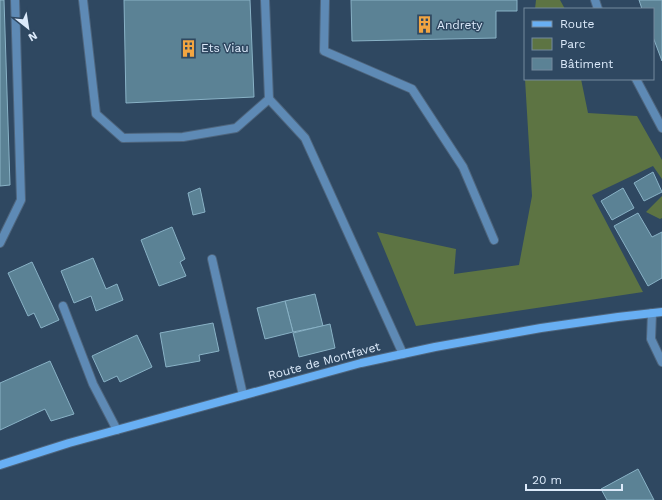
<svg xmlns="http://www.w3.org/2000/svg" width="662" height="500" font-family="'Work Sans',sans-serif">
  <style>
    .green { fill: #5d7443 }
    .building { fill: #5b8295; stroke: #89b2c6 }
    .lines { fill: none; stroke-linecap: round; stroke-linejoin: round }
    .lane-casing { stroke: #4e657d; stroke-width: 10 }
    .secondary-casing { stroke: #4e657d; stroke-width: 10 }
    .lane { stroke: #5e8ab5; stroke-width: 8 }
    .secondary { stroke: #68aff3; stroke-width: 8 }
    .labels { text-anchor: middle; stroke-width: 3; stroke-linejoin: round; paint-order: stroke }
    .poi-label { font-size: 12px; fill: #dceafa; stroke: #2f4861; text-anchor: start }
    .street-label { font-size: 12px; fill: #dceafa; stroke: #2f4861 }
  </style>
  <rect width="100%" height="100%" fill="#2f4861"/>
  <g class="green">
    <path d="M536 0H560L565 9H535Z"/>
    <path d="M525 79H581L588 113 637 116 662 160V179L653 166 592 195 643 292 416 326 377 232 456 249 454 274 519 265 532 196Z"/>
    <path d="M662 196V218L660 219 646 212Z"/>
  </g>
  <g class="building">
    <path d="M0 0H4L10 185 0 186Z"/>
    <path d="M124 0H250L254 97 126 103Z"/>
    <path d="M351 0H517V11H496V38L352 41Z"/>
    <path d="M639 0H662V61L653 37V9H642Z"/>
    <path d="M653 172 662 192 644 201 634 183Z"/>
    <path d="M200 188 205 212 193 215 188 193Z"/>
    <path d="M623 188 634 208 612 220 601 201Z"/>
    <path d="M638 213 652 237 662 232V278L648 286 614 226Z"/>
    <path d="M172 227 185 259 180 262 186 276 159 286 141 240Z"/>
    <path d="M93 258 106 289 117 284 123 300 96 311 91 296 74 303 61 271Z"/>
    <path d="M32 262 59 320 41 328 34 313 28 316 8 273Z"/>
    <path d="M315 294 323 326 293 332 285 301Z"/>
    <path d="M285 301 293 332 265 339 257 308Z"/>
    <path d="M213 323 219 351 199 355 200 361 166 367 160 333Z"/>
    <path d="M330 324 335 348 299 357 293 333Z"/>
    <path d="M137 335 152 367 120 382 117 376 104 382 92 356Z"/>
    <path d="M50 361 74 414 51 421 45 409 0 430V383Z"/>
    <path d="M638 469 654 500H607L601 489Z"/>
  </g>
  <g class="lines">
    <defs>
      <g id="lane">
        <path d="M83 0 96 114 123 138 183 137 236 128 269 99 305 138 403 354"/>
        <path d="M265 0 269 99"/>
        <path d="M325 0 324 51 412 89 463 167 494 240"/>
        <path d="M595 0 598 9"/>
        <path d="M636 79 662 128"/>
        <path d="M0 243 21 200 15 0"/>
        <path d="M212 259 243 395"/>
        <path d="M63 306 93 384 117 430"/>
        <path d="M652 313 651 339 662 362"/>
      </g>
      <path id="secondary" d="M0 465 69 443 361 363 435 347 541 328 618 317 662 312"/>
    </defs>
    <use href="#lane" class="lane-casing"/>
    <use href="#secondary" class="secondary-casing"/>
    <use href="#lane" class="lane"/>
    <use href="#secondary" class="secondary"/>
  </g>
  <defs>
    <symbol id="building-bare" viewBox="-9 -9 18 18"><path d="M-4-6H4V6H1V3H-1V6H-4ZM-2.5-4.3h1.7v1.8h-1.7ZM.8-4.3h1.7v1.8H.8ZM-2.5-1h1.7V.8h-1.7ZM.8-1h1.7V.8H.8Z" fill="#f2a541" stroke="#2f4861" stroke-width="2.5" paint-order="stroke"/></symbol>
  </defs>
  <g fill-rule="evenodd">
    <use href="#building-bare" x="412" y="12" width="25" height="25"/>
    <use href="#building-bare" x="176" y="36" width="25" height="25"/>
  </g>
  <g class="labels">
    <g class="poi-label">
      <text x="437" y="29">Andrety</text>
      <text x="201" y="52">Ets Viau</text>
    </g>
    <g class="street-label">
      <text transform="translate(324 361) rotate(-15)" y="4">Route de Montfavet</text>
    </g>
  </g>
  <rect x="524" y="8" width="130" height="72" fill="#2f4861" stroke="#74899e"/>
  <rect x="532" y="21" width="20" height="6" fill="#68aff3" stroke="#74899e"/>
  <text x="560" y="28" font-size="12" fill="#dceafa">Route</text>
  <rect x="532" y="38" width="20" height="12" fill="#5d7443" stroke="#74899e"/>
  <text x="560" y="48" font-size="12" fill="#dceafa">Parc</text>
  <rect x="532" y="58" width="20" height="12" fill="#5b8295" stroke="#74899e"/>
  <text x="560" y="68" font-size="12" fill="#dceafa">Bâtiment</text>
  <g transform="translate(28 28) rotate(150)" stroke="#2f4861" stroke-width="3" paint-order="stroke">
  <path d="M0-3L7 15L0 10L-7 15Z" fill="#dceafa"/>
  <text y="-6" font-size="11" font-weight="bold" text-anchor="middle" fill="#dceafa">N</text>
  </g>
  <path d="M526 484v6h96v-6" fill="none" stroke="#dceafa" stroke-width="2"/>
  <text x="532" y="484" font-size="12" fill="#dceafa" stroke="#2f4861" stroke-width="3" paint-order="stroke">20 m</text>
</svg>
